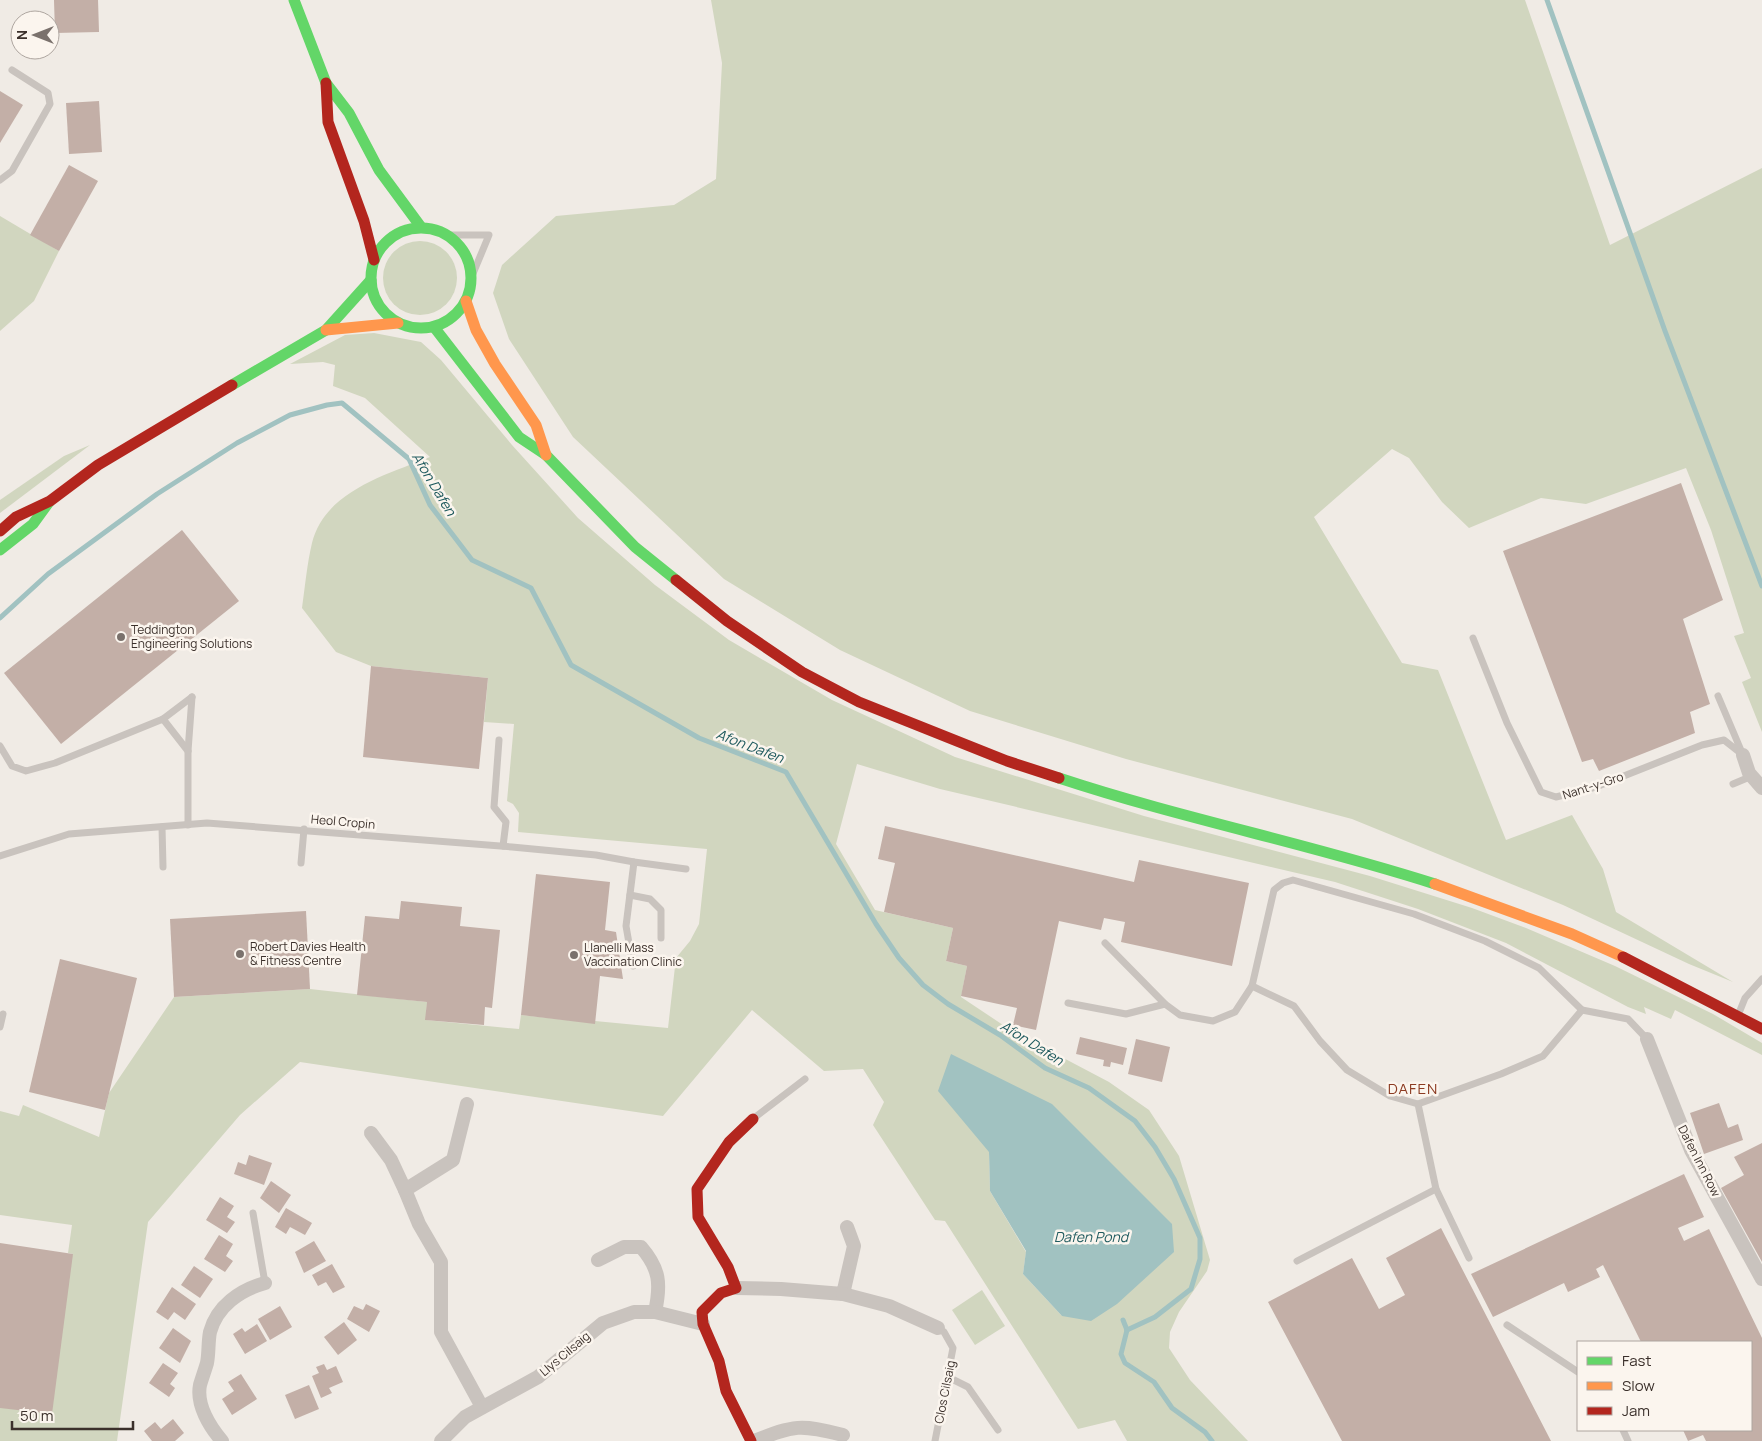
<svg xmlns="http://www.w3.org/2000/svg" width="1762" height="1441" font-family="Manrope,sans-serif">
  <style>
    .green { fill: #d1d6bf; fill-rule: evenodd }
    .water { fill: #a1c2c1 }
    .lines { fill: none; stroke-linecap: round; stroke-linejoin: round }
    .stream { stroke: #a1c2c1; stroke-width: 5 }
    .building { fill: #c3afa7 }
    .lane { stroke: #c9c3be; stroke-width: 7 }
    .street { stroke: #c9c3be; stroke-width: 14 }
    .fast { stroke: #63d668; stroke-width: 11 }
    .slow { stroke: #ff974d; stroke-width: 11 }
    .jam { stroke: #b3261e; stroke-width: 11 }
    .poi-dot { fill: #7a716c; stroke: #fbf5ee; stroke-width: 2 }
    .labels { text-anchor: middle; stroke-width: 5; stroke-linejoin: round; paint-order: stroke }
    .poi-label { font-size: 12px; fill: #3b302b; stroke: #fbf5ee; text-anchor: start }
    .street-label { font-size: 12px; fill: #3b302b; stroke: #fbf5ee }
    .water-label { font-size: 14px; font-style: italic; fill: #1f5a5e; stroke: #fbf5ee }
    .quarter-label { font-size: 15px; letter-spacing: 1px; fill: #8c3b22; stroke: #fbf5ee }
  </style>
  <rect width="100%" height="100%" fill="#f0ebe5"/>
  <g class="green">
    <path d="M711 0H1525L1610 245 1762 168V732L1742 682 1751 678 1734 636 1744 633 1711 530 1686 468 1586 504 1541 498 1469 528 1442 502 1409 458 1392 449 1314 517 1402 663 1438 670 1506 840 1572 815 1603 869 1616 912 1733 982 1689 964 1563 905 1352 819 1126 759 970 711 840 650 724 579 573 437 509 339 493 293 502 265 556 216 674 205 716 179 722 63Z"/>
    <path d="M0 216 59 251 34 301 0 331Z"/>
    <circle cx="420" cy="278" r="37"/>
    <path d="M374 333 421 342 441 360 512 445 578 518 655 585 729 640 832 700 955 757 1144 816 1370 876 1472 908 1526 928 1615 966 1713 1014 1762 1043V1055L1675 1010 1671 1019 1644 1007 1646 1014 1628 1007 1506 943 1418 909 1335 882 940 789 857 764 836 844 875 910 953 928 946 961 967 966 961 997 1012 1031 1109 1082 1149 1110 1179 1156 1210 1260 1207 1271 1179 1312 1170 1332 1169 1348 1190 1380 1248 1441H1127L1115 1420 1078 1429 945 1221 935 1220 873 1125 884 1102 863 1069 824 1071 752 1010 663 1116 300 1062 240 1115 148 1222 117 1441H0V1408L73 1254 68 1253 72 1225 0 1215V1111L19 1116 23 1105 99 1137 109 1093 174 997 310 989 427 1002 426 1020 519 1029 521 1015 595 1023V1021L668 1028 676 958 690 941 699 924 707 849 518 832 519 813 513 804 507 801 514 724 484 722 488 678 371 666 336 652 302 608C305 587 307 564 312 543 325 491 386 475 430 457L365 398 333 386 335 365 323 362 290 364 345 335ZM989 1152 1062 1316 1023 1274 1026 1252 990 1191Z"/>
    <path d="M90 445 0 513V500L64 456Z"/>
    <path d="M982 1290 1005 1326 975 1345 952 1310Z"/>
  </g>
  <path class="water" d="M951 1054 1052 1104 1172 1224 1174 1252 1117 1304 1091 1321 1062 1316 1023 1274 1026 1251 990 1191 989 1152 938 1091Z"/>
  <g class="lines">
    <g class="stream">
      <path d="M1547 0 1665 331 1762 586"/>
      <path d="M0 618 48 574 157 494 237 443 290 415 327 405 342 403 409 459 430 505 472 560 531 588 571 665 699 738 786 772 876 924 899 958 923 985 948 1004 1000 1035 1045 1068 1089 1088 1135 1121 1155 1147 1174 1179 1200 1238V1259L1191 1289 1155 1317 1127 1330"/>
      <path d="M1123 1320 1127 1330"/>
      <path d="M1127 1330 1121 1354 1125 1363 1154 1382 1172 1408 1205 1432 1212 1441"/>
    </g>
  </g>
  <g class="building">
    <path d="M54 0H98L99 32 55 33Z"/>
    <path d="M0 91 23 105 0 143Z"/>
    <path d="M99 101 102 152 69 154 66 103Z"/>
    <path d="M69 165 98 181 59 251 30 235Z"/>
    <path d="M1681 483 1723 600 1683 619 1710 704 1690 712 1695 733 1599 771 1593 759 1582 762 1503 551Z"/>
    <path d="M182 530 239 601 61 744 4 673Z"/>
    <path d="M371 666 488 678 479 769 363 757Z"/>
    <path d="M885 826 1134 882 1139 860 1249 883 1232 966 1121 942 1125 922 1104 918 1101 930 1059 921 1036 1030 1013 1025 1017 1008 961 996 967 966 946 961 953 928 884 912 895 863 878 859Z"/>
    <path d="M536 874 610 882 605 930 616 932 623 979 600 976 595 1024 521 1015Z"/>
    <path d="M401 901 462 907 460 926 500 930 492 1008 485 1007 484 1025 425 1020 427 1002 357 995 365 916 399 919Z"/>
    <path d="M306 911 310 989 174 997 170 919Z"/>
    <path d="M60 959 137 978 105 1110 29 1092Z"/>
    <path d="M1080 1037 1127 1048 1123 1065 1111 1062 1110 1067 1103 1066 1104 1060 1076 1054Z"/>
    <path d="M1136 1039 1170 1047 1162 1082 1128 1074Z"/>
    <path d="M1719 1103 1728 1128 1738 1124 1743 1140 1704 1154 1690 1113Z"/>
    <path d="M1762 1143V1262L1721 1188 1744 1175 1734 1157Z"/>
    <path d="M249 1155 272 1163 264 1185 234 1174 238 1162 246 1165Z"/>
    <path d="M1684 1174 1704 1217 1678 1228 1684 1241 1709 1229 1762 1338V1441H1706L1703 1435 1688 1441 1683 1430H1751V1342H1641L1603 1265 1596 1269 1600 1277 1568 1292 1564 1283 1493 1317 1471 1274Z"/>
    <path d="M271 1181 291 1195 279 1213 260 1198Z"/>
    <path d="M220 1197 234 1206 227 1217 235 1222 227 1233 206 1220Z"/>
    <path d="M286 1208 312 1223 305 1235 290 1227 286 1234 275 1227Z"/>
    <path d="M1441 1228 1551 1441H1342L1268 1302 1352 1258 1379 1309 1405 1295 1386 1258Z"/>
    <path d="M219 1235 233 1244 226 1256 233 1261 225 1272 204 1259Z"/>
    <path d="M314 1241 326 1261 304 1273 295 1252Z"/>
    <path d="M0 1243 73 1254 52 1414 0 1408Z"/>
    <path d="M332 1264 345 1287 333 1293 326 1282 318 1286 312 1275Z"/>
    <path d="M194 1266 213 1279 200 1298 181 1285Z"/>
    <path d="M172 1287 196 1304 185 1320 174 1312 168 1320 156 1312Z"/>
    <path d="M366 1304 380 1311 369 1332 347 1319 354 1306 363 1310Z"/>
    <path d="M280 1306 292 1327 270 1340 258 1319Z"/>
    <path d="M344 1322 357 1340 338 1355 324 1337Z"/>
    <path d="M257 1324 267 1341 245 1354 233 1334 242 1328 245 1332Z"/>
    <path d="M173 1328 191 1341 180 1363 159 1348Z"/>
    <path d="M163 1363 178 1373 170 1384 175 1388 169 1397 149 1383Z"/>
    <path d="M324 1364 327 1370 336 1366 343 1382 329 1388 332 1393 321 1398 312 1376 319 1373 316 1367Z"/>
    <path d="M241 1374 257 1399 232 1415 222 1399 234 1391 228 1382Z"/>
    <path d="M309 1385 319 1409 295 1419 285 1395Z"/>
    <path d="M173 1419 184 1433 175 1441H152L144 1431 155 1422 161 1429Z"/>
  </g>
  <g class="lines">
    <g class="lane">
      <path d="M0 180 12 171 50 104 48 93 12 70"/>
      <path d="M449 235H489L472 276"/>
      <path d="M1473 638 1507 723 1541 792 1556 797 1596 787 1702 745 1724 740 1743 755 1718 696"/>
      <path d="M163 719 192 697"/>
      <path d="M499 740 494 807 506 822 503 846"/>
      <path d="M0 746 12 766 26 771 55 763 163 719 188 751"/>
      <path d="M1733 784 1752 776"/>
      <path d="M188 825V751L192 697"/>
      <path d="M162 827 163 867"/>
      <path d="M0 856 69 834 207 823 512 847 596 855 634 862 686 869"/>
      <path d="M301 863 304 829"/>
      <path d="M630 895 650 899 661 910V938"/>
      <path d="M1105 943 1165 1004 1180 1015 1213 1021 1235 1012 1252 986 1274 890 1283 883 1293 880 1414 914 1485 941 1539 968 1582 1010 1628 1019 1647 1039"/>
      <path d="M633 966 626 926 634 862"/>
      <path d="M1252 986 1294 1006 1320 1041 1347 1070 1390 1096 1418 1104 1501 1074 1543 1056 1582 1010"/>
      <path d="M1068 1003 1126 1014 1165 1004"/>
      <path d="M1739 1013 1745 998 1762 979"/>
      <path d="M0 1027 3 1014"/>
      <path d="M1418 1104 1436 1189 1469 1258"/>
      <path d="M754 1118 805 1079"/>
      <path d="M253 1213 265 1283"/>
      <path d="M1297 1261 1436 1189"/>
      <path d="M1507 1325 1578 1372"/>
      <path d="M948 1377 968 1387 998 1430"/>
      <path d="M1623 1430 1628 1441"/>
      <path d="M935 1441 953 1348 944 1332 938 1328"/>
    </g>
    <g class="street">
      <path d="M1743 755 1749 773 1762 788"/>
      <path d="M1647 1039 1691 1150 1762 1279"/>
      <path d="M467 1104 453 1160 405 1190 419 1224 441 1262V1332L482 1407"/>
      <path d="M371 1133 391 1160 405 1190"/>
      <path d="M598 1260 624 1247H641C660 1269 661 1284 655 1312"/>
      <path d="M736 1288 781 1289 843 1294 854 1246 847 1227"/>
      <path d="M843 1294 889 1306 938 1328"/>
      <path d="M222 1441C210 1427 196 1405 200 1385 202 1378 205 1370 207 1363 209 1353 208 1342 210 1332 217 1306 240 1290 265 1283"/>
      <path d="M441 1441 465 1417 538 1377 603 1323 634 1312H655L703 1324"/>
      <path d="M754 1441C795 1425 800 1424 843 1435"/>
    </g>
    <g class="fast">
      <path d="M294 0 326 83 349 113 379 170 421 227"/>
      <circle cx="421" cy="278" r="50"/>
      <path d="M434 327 519 437 546 455 635 547 676 580"/>
      <path d="M232 385 326 330 371 280"/>
      <path d="M0 550 33 524 49 502"/>
      <path d="M1059 778C1183 819 1311 844 1435 884"/>
    </g>
    <g class="slow">
      <path d="M466 301 476 330 495 364 536 425 546 455"/>
      <path d="M326 330 398 323"/>
      <path d="M1435 884 1572 934 1623 957"/>
    </g>
    <g class="jam">
      <path d="M326 83 328 122 364 221 374 260"/>
      <path d="M0 531 16 517 50 501 98 465 232 385"/>
      <path d="M676 580 727 621 802 672 859 702 1007 761 1059 778"/>
      <path d="M1623 957 1762 1029"/>
      <path d="M751 1441 726 1391 719 1361 703 1324 702 1312 721 1293 736 1288 728 1267 698 1217 697 1189 729 1142 753 1119"/>
    </g>
  </g>
  <g class="poi-dot">
    <circle cx="121" cy="637" r="5"/>
    <circle cx="240" cy="954" r="5"/>
    <circle cx="574" cy="955" r="5"/>
  </g>
  <g class="labels">
    <g class="poi-label">
      <text x="131" y="634">Teddington<tspan x="131" dy="14">Engineering Solutions</tspan></text>
      <text x="250" y="951">Robert Davies Health<tspan x="250" dy="14">&amp; Fitness Centre</tspan></text>
      <text x="584" y="952">Llanelli Mass<tspan x="584" dy="14">Vaccination Clinic</tspan></text>
    </g>
    <g class="street-label">
      <text transform="translate(1593 786) rotate(-18)" y="4">Nant-y-Gro</text>
      <text transform="translate(343 822) rotate(5)" y="4">Heol Cropin</text>
      <text transform="translate(1699 1161) rotate(63)" y="4">Dafen Inn Row</text>
      <text transform="translate(565 1354) rotate(-40)" y="4">Llys Cilsaig</text>
      <text transform="translate(945 1392) rotate(-79)" y="4">Clos Cilsaig</text>
    </g>
    <g class="water-label">
      <text transform="translate(434 484) rotate(59)" y="5">Afon Dafen</text>
      <text transform="translate(750 746) rotate(21)" y="5">Afon Dafen</text>
      <text transform="translate(1032 1043) rotate(32)" y="5">Afon Dafen</text>
      <text x="1091" y="1242">Dafen Pond</text>
    </g>
    <g class="quarter-label">
      <text x="1413" y="1094">DAFEN</text>
    </g>
  </g>
  <rect x="1577" y="1341" width="175" height="90" fill="#fbf5ee" stroke="#aea6a0"/>
  <rect x="1587" y="1357" width="25" height="8" fill="#63d668" stroke="#aea6a0"/>
  <text x="1622" y="1366" font-size="15" fill="#3b302b">Fast</text>
  <rect x="1587" y="1382" width="25" height="8" fill="#ff974d" stroke="#aea6a0"/>
  <text x="1622" y="1391" font-size="15" fill="#3b302b">Slow</text>
  <rect x="1587" y="1407" width="25" height="8" fill="#b3261e" stroke="#aea6a0"/>
  <text x="1622" y="1416" font-size="15" fill="#3b302b">Jam</text>
  <g transform="translate(35 35) rotate(270)"><circle r="24" fill="#fbf5ee" stroke="#aea6a0"/>
  <path d="M0-4L9 19L0 12L-9 19Z" fill="#7a716c"/>
  <text y="-8" font-size="14" font-weight="bold" text-anchor="middle" fill="#3b302b">N</text>
  </g>
  <path d="M12 1421v8h121v-8" fill="none" stroke="#3b302b" stroke-width="2.5"/>
  <text x="20" y="1421" font-size="15" fill="#3b302b" stroke="#fbf5ee" stroke-width="4" paint-order="stroke">50 m</text>
</svg>
